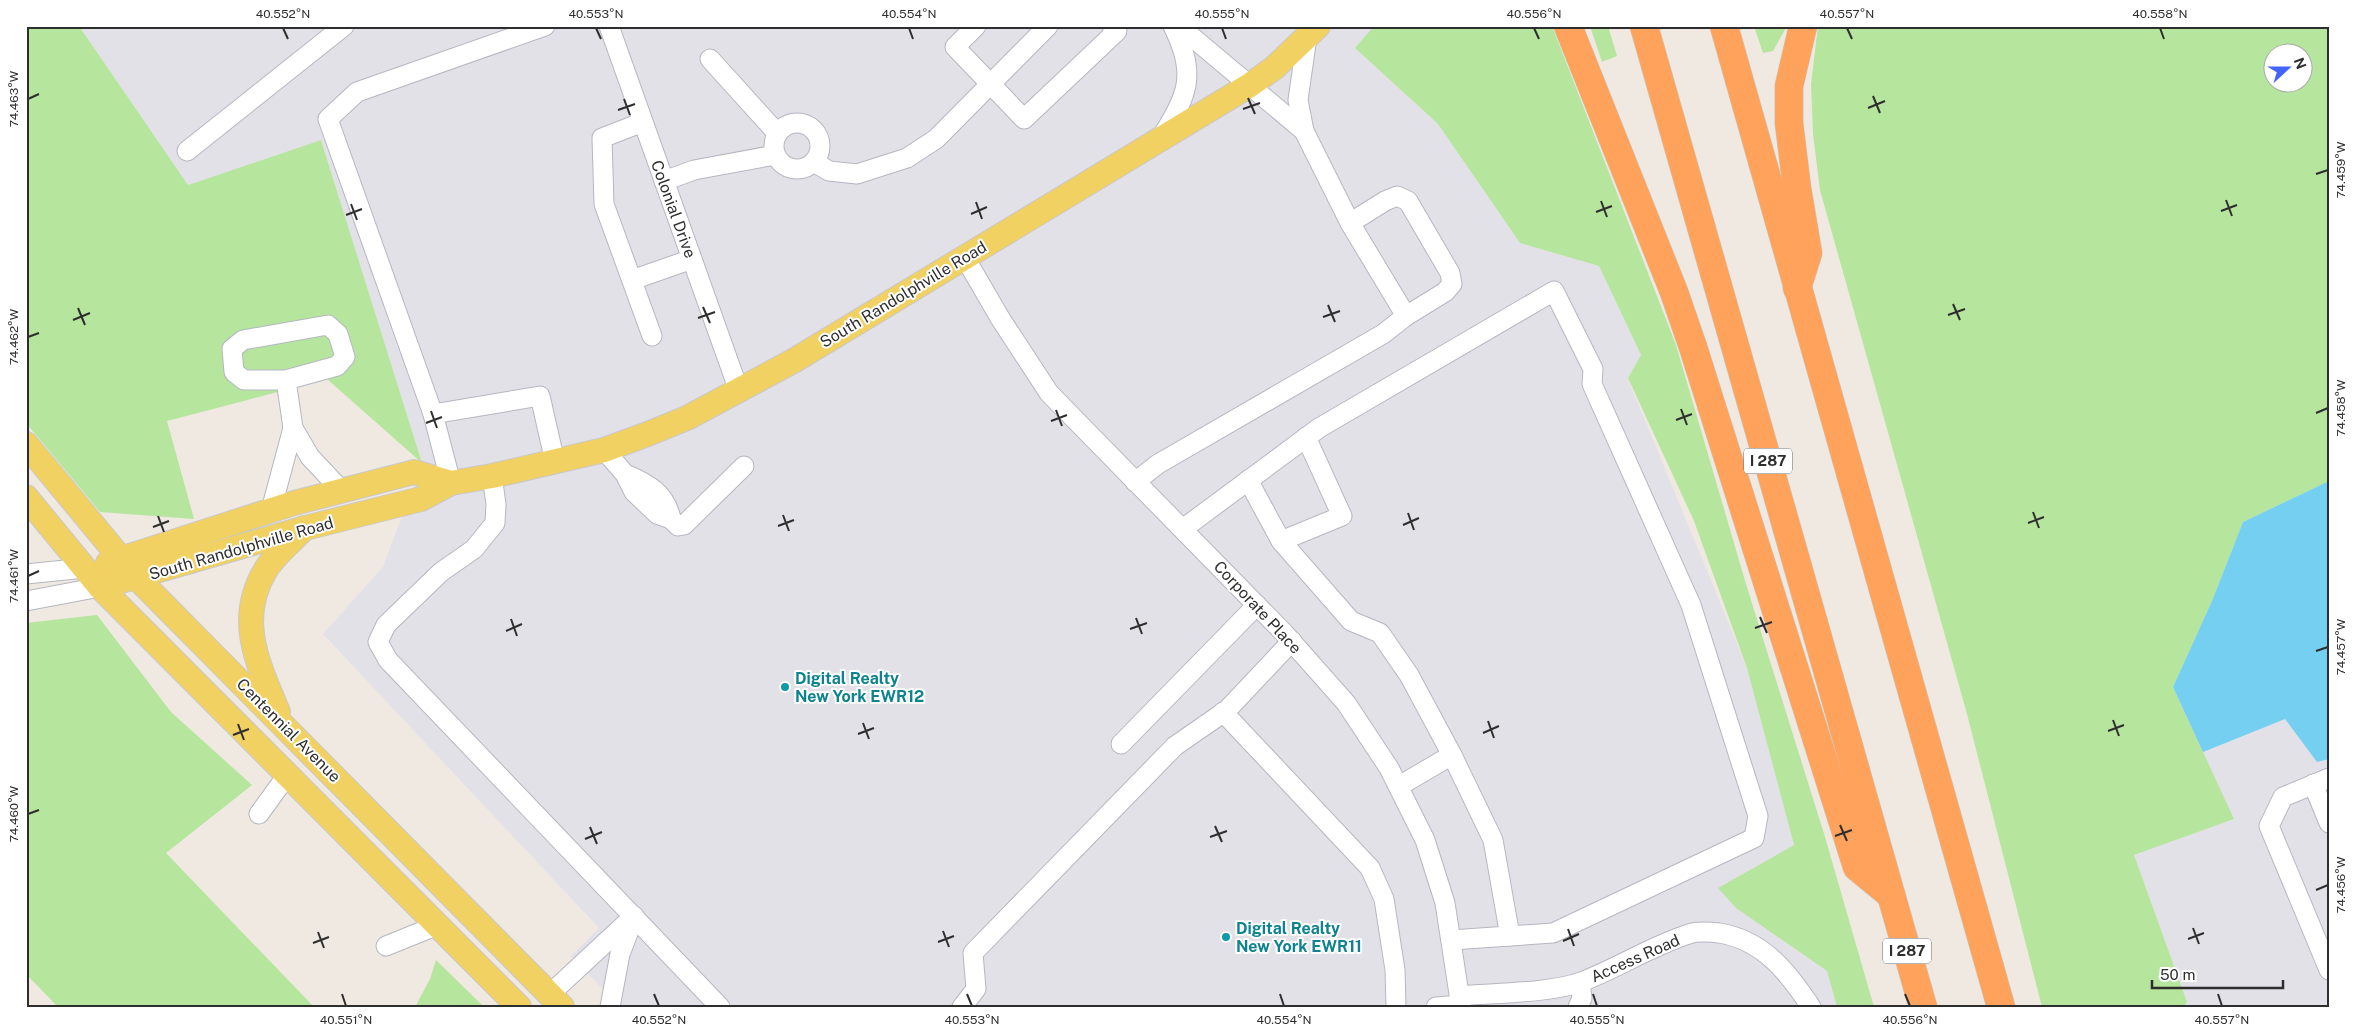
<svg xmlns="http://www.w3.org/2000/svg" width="2355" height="1033" font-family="'Public Sans',sans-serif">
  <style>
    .industrial { fill: #e3e1e8 }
    .green { fill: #b6e59e; fill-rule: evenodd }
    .water { fill: #75cff0 }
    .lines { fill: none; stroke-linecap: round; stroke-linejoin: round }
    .minor-casing { stroke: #b4b7c1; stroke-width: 21 }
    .major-casing { stroke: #c9c9c9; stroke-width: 26 }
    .highway-casing { stroke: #c9c9c9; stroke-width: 29 }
    .minor { stroke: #fff; stroke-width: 19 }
    .major { stroke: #f2d163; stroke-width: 24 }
    .highway { stroke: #ffa35c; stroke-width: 28 }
    .ticks { fill: none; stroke: #2e2e2e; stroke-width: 2 }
    .culture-dot { fill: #0f9aa8; stroke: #fff; stroke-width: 2 }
    .labels { text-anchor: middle; stroke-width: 4; stroke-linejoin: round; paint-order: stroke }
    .shield { fill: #fff; stroke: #6d6d6d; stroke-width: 1 }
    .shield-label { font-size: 15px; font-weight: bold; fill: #2e2e2e }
    .street-label { font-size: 16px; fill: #2e2e2e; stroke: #fff }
    .culture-label { font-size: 16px; font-weight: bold; fill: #0d838f; stroke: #fff; text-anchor: start }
    .neatline { fill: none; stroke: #2e2e2e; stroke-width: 2 }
    .ticks-label { font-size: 12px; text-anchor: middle; fill: #2e2e2e }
  </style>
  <rect width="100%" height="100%" fill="#efe9e1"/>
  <g class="industrial">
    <path d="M79 26H1374L1355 48 1438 124 1520 243 1599 266 1641 355 1628 379 1747 668 1794 845 1719 888 1736 908 1827 971 1837 1007H620L571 956 599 928 323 634 383 567 422 463 321 140 188 185Z"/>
    <path d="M2329 481V1007H2184L2187 1002 2134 855 2233 819 2173 687 2212 601 2243 522Z"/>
  </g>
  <g class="green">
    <path d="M26 26H79L188 185 321 140 422 463 327 379 167 421 194 519 100 512 26 423Z"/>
    <path d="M1374 26H1552L1676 345 1746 584 1825 837 1874 1007H1837L1827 971 1736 908 1718 888 1794 845 1747 668 1694 521 1628 378 1641 355 1599 266 1520 243 1438 124 1355 48Z"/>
    <path d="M1590 26H1608L1617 56 1602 62Z"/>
    <path d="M1754 26H1787L1773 51 1763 53Z"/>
    <path d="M1818 26H2329V481L2243 522 2212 601 2173 687 2234 819 2134 855 2187 1002 2184 1007H2042L1967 714 1820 190 1813 134 1811 84ZM2272 52H2302V82H2272Z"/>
    <path d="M97 615 171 712 252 785 166 853 314 1007H58L26 974V623Z"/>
    <path d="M436 960 484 1007H415L430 979Z"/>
  </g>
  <path class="water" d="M2329 481V759L2317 762 2285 719 2203 752 2173 687 2212 601 2243 522Z"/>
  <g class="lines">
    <defs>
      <g id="minor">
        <path d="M609 26 739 391"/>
        <path d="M976 26 955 47 1024 119 1117 31 1112 26"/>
        <path d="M1179 26 1304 131"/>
        <path d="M710 59 777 133"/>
        <path d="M643 122 602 138 604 204 652 336"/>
        <circle cx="797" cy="146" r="23"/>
        <path d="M1161 138C1188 94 1197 76 1173 26"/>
        <path d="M187 151 344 26"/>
        <path d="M814 162 829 171 857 174 907 158 936 139 1048 26"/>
        <path d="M664 181 694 170 775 155"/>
        <path d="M1350 223 1385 201 1397 196 1408 201 1450 273 1452 284 1445 292 1406 316"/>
        <path d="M964 256 1000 318 1049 393 1284 633 1346 703 1389 768 1425 840 1445 903 1461 1007"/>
        <path d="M632 280 692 259"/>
        <path d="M328 325 338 334 345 357 337 366 286 380H244L234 372 232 349 243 340Z"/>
        <path d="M286 380 293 428 310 457 342 491"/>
        <path d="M433 414 540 396 555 462"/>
        <path d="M604 450 625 474 634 492 657 514 671 519C666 494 648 483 625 474"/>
        <path d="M492 476 496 504 495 523 474 549 441 572 386 625 378 642 388 660 720 1007"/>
        <path d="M1248 480 1281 541 1351 621 1380 633 1409 675 1452 755 1493 840 1510 936"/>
        <path d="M1135 482 1158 464 1383 334 1406 316 1350 223 1304 131 1298 100 1307 37"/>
        <path d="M451 483 433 414 328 119 357 92 545 26"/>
        <path d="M271 510 293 428"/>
        <path d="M671 519 678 526 684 525 744 466"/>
        <path d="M1184 528 1319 428 1554 291 1593 369 1592 384 1691 605 1758 816 1754 838 1553 933 1451 940"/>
        <path d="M1281 541 1342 516 1306 437"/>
        <path d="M26 574 85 568"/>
        <path d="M26 601 100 587"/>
        <path d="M1223 712 1370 868 1384 899 1395 970 1396 1007"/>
        <path d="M1121 744 1257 605"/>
        <path d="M2329 778 2283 797 2269 826 2329 970"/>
        <path d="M2313 784 2329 823"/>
        <path d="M1399 786 1452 755"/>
        <path d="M259 814 288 774"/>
        <path d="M386 946 438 925"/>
        <path d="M550 994 634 916"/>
        <path d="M1460 996C1494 993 1551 993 1581 982 1618 968 1651 946 1689 934 1698 931 1710 932 1719 933 1763 940 1788 972 1811 1007"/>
        <path d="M610 1007 620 954 633 920"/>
        <path d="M962 1007 976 989 973 953 1175 746 1227 710 1292 641"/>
        <path d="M1436 1007 1461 1005"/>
        <path d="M1578 1007 1582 998 1580 983"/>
      </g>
      <g id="major">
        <path d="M26 444 137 578 562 1007"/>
        <path d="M26 497 100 587 519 1007"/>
        <path d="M108 563 294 503 414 472 451 483"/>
        <path d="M100 587 305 528 421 499 451 483 492 476 604 450 645 435 687 418 795 360 1250 85 1274 68 1318 26"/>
        <path d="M278 712C258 664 236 620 265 571 274 555 292 542 304 528"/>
      </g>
      <g id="highway">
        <path d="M1568 26 1674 292 1693 347 1857 867 1891 895"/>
        <path d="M1644 26 1923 1007"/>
        <path d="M1724 26 2001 1007"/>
        <path d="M1797 288 1808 253 1797 188 1789 123V86L1803 26"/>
      </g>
    </defs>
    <use href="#minor" class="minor-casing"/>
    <use href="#major" class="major-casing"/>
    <use href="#highway" class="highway-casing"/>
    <use href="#minor" class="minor"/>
    <use href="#major" class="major"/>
    <use href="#highway" class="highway"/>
  </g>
  <path class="ticks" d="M283 28 288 39M596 28 601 39M909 28 913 39M1222 28 1226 39M1534 28 1539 39M1847 28 1852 39M2160 28 2164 39M1873 96 1880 113M1248 98 1255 114M28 99 39 94M624 99 630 115M1868 108 1885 101M1243 109 1260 103M618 110 635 104M2316 174 2328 170M2226 200 2232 216M1601 201 1607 217M976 202 982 219M351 204 357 220M2221 211 2237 205M1596 212 1612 206M971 214 987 207M346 215 362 209M1953 304 1960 320M1328 305 1335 322M703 307 710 323M78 308 85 325M1948 315 1965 309M1323 317 1340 311M698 318 715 312M73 320 90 313M28 337 39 333M1681 409 1687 425M1056 410 1062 426M431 411 437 428M2316 413 2328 408M1676 420 1692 414M1051 421 1067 415M426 423 442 417M2033 512 2039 528M1408 513 1414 530M783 515 789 531M158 516 164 532M2028 523 2044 517M1403 525 1419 518M778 526 794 520M153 527 169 521M28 576 39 571M1760 617 1767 633M1136 618 1142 634M511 619 517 636M1755 628 1772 622M1130 629 1147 623M506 631 522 624M2316 651 2328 647M2113 720 2119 736M1488 721 1494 738M863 723 869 739M238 724 244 740M2108 731 2124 725M1483 733 1499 726M858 734 874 728M233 735 249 729M28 814 39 810M1840 825 1847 841M1215 826 1222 842M590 827 597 844M1835 836 1852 830M1210 837 1227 831M585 839 602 832M2316 890 2328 885M2193 928 2199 944M1568 929 1574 946M943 931 949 947M318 932 324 948M2188 939 2204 933M1563 941 1579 934M938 942 954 936M313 943 329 937M342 994 346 1006M654 994 659 1006M967 994 972 1006M1280 994 1284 1006M1593 994 1597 1006M1905 994 1910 1006M2218 994 2222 1006"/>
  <g class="culture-dot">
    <circle cx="785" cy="687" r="5"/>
    <circle cx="1226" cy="937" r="5"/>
  </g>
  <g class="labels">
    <g class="shield">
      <rect x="1744" y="448.5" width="48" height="25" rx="4"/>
      <rect x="1883" y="938.5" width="48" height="25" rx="4"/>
    </g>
    <g class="shield-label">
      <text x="1768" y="466">I 287</text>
      <text x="1907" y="956">I 287</text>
    </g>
    <g class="street-label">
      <text transform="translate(674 209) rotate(70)" y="6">Colonial Drive</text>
      <text transform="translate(903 294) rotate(-31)" y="6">South Randolphville Road</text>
      <text transform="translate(241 548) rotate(-16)" y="6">South Randolphville Road</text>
      <text transform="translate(1258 607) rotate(47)" y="6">Corporate Place</text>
      <text transform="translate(289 730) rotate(45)" y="6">Centennial Avenue</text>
      <text transform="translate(1635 958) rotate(-24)" y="6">Access Road</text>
    </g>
    <g class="culture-label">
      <text x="795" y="684">Digital Realty<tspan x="795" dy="18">New York EWR12</tspan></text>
      <text x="1236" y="934">Digital Realty<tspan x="1236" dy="18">New York EWR11</tspan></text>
    </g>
  </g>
  <rect width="2355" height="1033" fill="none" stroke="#ffffff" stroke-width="55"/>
  <g transform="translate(2288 68) rotate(69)"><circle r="24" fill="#ffffff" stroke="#ababab"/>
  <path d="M0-4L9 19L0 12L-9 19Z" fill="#4264fb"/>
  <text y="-8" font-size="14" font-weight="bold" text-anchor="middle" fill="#2e2e2e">N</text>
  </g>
  <path d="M2152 980v8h131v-8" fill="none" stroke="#2e2e2e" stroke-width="2.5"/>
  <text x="2160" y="980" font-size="15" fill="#2e2e2e" stroke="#ffffff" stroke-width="4" paint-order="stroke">50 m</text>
  <rect x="28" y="28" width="2300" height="978" class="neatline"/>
  <g class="ticks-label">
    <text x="283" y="18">40.552°N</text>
    <text x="596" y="18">40.553°N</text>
    <text x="909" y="18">40.554°N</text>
    <text x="1222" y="18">40.555°N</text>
    <text x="1534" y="18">40.556°N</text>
    <text x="1847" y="18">40.557°N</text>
    <text x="2160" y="18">40.558°N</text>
    <text transform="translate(14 99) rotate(-90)" y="4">74.463°W</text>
    <text transform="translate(2341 170) rotate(-90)" y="4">74.459°W</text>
    <text transform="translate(14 337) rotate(-90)" y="4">74.462°W</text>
    <text transform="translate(2341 408) rotate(-90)" y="4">74.458°W</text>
    <text transform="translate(14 576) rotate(-90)" y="4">74.461°W</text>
    <text transform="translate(2341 647) rotate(-90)" y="4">74.457°W</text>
    <text transform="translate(14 814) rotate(-90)" y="4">74.460°W</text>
    <text transform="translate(2341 885) rotate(-90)" y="4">74.456°W</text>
    <text x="346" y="1024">40.551°N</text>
    <text x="659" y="1024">40.552°N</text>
    <text x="972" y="1024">40.553°N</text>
    <text x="1284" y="1024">40.554°N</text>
    <text x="1597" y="1024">40.555°N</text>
    <text x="1910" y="1024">40.556°N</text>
    <text x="2222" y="1024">40.557°N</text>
  </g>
</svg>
